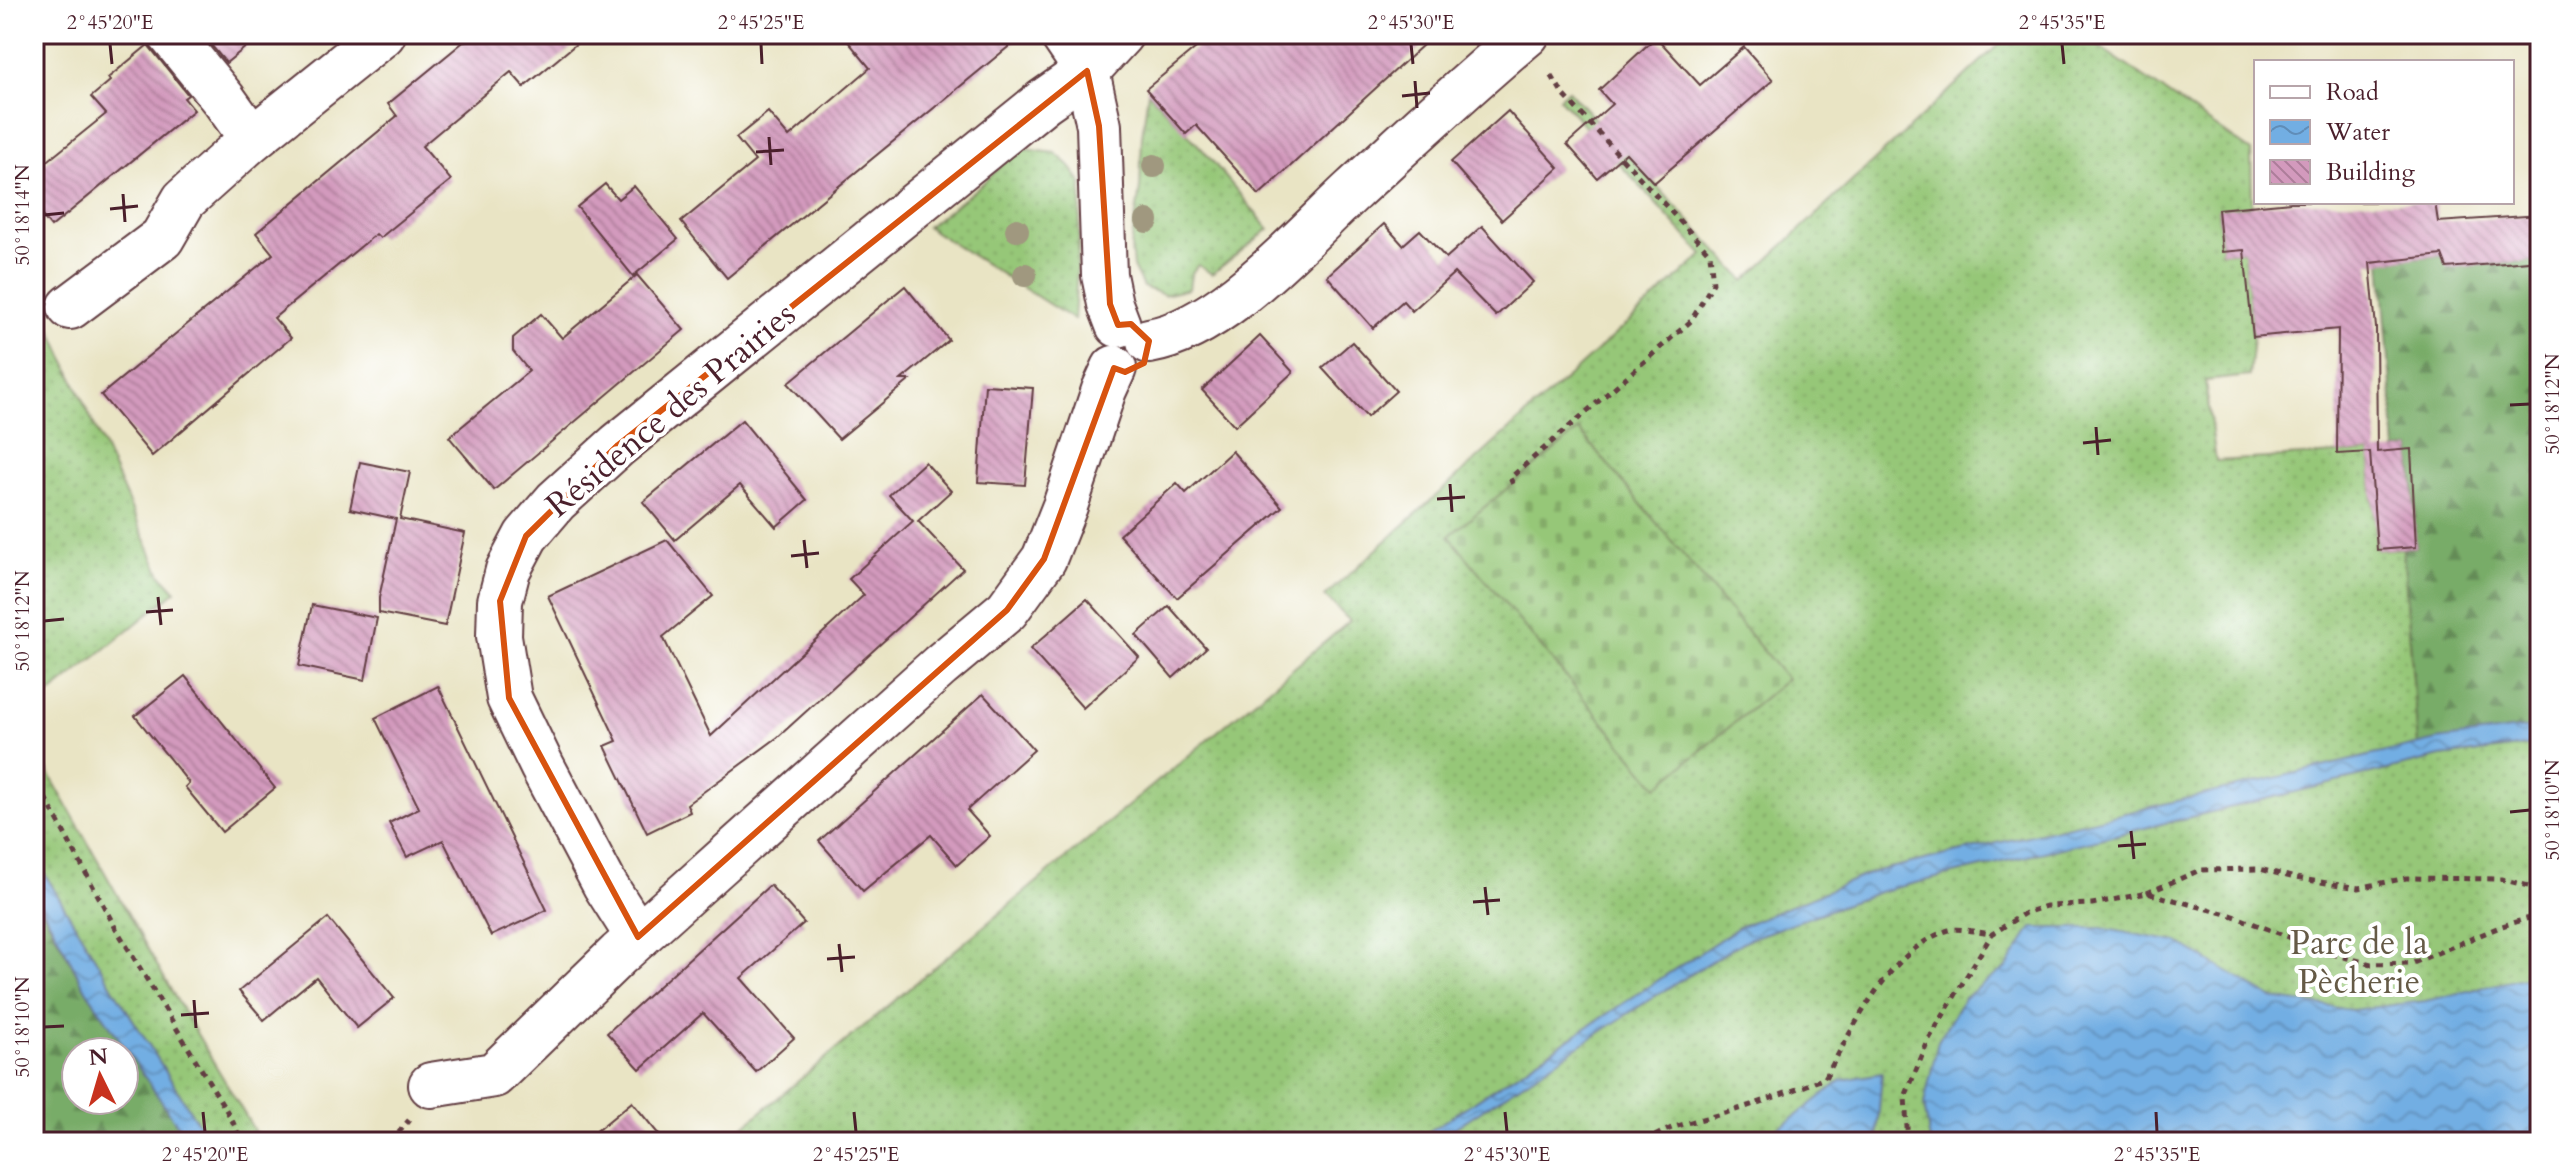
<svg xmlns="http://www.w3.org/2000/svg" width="2574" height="1176" font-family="Cardo,serif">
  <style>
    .grass { fill: url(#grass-dots); stroke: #707352; stroke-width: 2 }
    .forest { fill: url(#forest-firs); stroke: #61664a; stroke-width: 2; fill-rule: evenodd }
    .cemetery { fill: url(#cemetery-stones); stroke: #707352; stroke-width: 2 }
    .water { fill: url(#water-waves); stroke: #5e6687; stroke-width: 2 }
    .building { fill: url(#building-back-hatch) }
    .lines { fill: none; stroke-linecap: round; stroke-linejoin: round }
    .street-casing { stroke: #623d42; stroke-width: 48 }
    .path { stroke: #623d42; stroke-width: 5; stroke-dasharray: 6 6; stroke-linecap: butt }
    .street { stroke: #fff; stroke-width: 44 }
    .tree { fill: #a0987f }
    .marked { fill: none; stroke: #d8530f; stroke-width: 6; stroke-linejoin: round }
    .ticks { fill: none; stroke: #4a1f2b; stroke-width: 3 }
    .labels { text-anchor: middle; stroke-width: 8; stroke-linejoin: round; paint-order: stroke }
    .street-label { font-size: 34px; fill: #4a1f2b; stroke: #fff }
    .park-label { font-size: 34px; fill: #655a46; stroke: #fff }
    .neatline { fill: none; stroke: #4a1f2b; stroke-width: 3 }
    .ticks-label { font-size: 20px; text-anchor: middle; fill: #4a1f2b }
  </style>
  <defs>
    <pattern id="grass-dots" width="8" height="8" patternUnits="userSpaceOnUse" patternTransform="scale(2)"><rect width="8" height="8" fill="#96c778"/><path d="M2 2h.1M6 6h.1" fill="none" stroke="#83aa68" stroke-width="1.8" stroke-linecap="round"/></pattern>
    <pattern id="forest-firs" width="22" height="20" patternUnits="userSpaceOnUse" patternTransform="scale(2)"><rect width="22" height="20" fill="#78ac68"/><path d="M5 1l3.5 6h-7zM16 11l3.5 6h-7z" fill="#648b56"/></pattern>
    <pattern id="cemetery-stones" width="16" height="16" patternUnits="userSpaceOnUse" patternTransform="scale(2)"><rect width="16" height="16" fill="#96c778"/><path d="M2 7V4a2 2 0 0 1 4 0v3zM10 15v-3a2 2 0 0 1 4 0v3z" fill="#83aa68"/></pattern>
    <pattern id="water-waves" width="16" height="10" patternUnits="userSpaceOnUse" patternTransform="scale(2)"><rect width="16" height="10" fill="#72aee3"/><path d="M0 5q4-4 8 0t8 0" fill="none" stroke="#608db8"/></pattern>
    <pattern id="building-back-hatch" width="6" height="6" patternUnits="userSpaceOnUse" patternTransform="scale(2)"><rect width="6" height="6" fill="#d39abd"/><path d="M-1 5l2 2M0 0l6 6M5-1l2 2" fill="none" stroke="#ad7d9a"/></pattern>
  </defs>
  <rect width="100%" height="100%" fill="#fff"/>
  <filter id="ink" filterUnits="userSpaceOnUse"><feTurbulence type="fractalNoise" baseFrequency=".0125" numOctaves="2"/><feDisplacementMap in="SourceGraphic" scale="16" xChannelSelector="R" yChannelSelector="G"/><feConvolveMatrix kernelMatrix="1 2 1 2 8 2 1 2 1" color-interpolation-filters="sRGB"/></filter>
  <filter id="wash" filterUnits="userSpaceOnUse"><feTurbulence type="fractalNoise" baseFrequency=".006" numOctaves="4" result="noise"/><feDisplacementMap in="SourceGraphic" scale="32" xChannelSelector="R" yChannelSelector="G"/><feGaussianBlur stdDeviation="1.8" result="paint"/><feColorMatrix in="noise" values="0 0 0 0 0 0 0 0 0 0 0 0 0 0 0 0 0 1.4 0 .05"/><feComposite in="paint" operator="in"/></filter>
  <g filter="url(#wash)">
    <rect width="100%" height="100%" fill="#e9e4c4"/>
    <g class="grass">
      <path d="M2010 34H2081L2251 151 2252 206 2218 210 2222 252 2244 250 2253 337 2249 376 2205 381 2216 461 2370 452 2377 550 2403 548 2418 745 1873 872 1739 927 1413 1142H725L1350 621 1325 596 1703 255 1559 98 1568 90 1745 281Z"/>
      <path d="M1148 92 1203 150 1269 229 1212 274 1198 265 1191 274 1189 289 1164 295 1143 287 1133 267 1131 247 1140 188 1142 136Z"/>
      <path d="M1024 149 1055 153 1068 164 1082 184 1074 320 927 227 980 186 1008 159Z"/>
      <path d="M34 291 161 575 176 591 34 707Z"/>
      <path d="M2540 744V1142H1433L1649 1000 1746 940 1882 891 2441 757Z"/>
      <path d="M34 747 175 997 261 1142H210L113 988 34 856Z"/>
    </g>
    <g class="forest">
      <path d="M2442 255 2448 268 2540 260V726L2418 745 2403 548 2416 547 2414 518 2416 517 2411 449 2396 450 2381 261Z"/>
      <path d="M34 895 86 990 189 1142H34ZM76 1052H124V1100H76Z"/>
    </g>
    <path class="cemetery" d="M1579 430 1787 679 1657 787 1449 536Z"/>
    <g class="water">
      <path d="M2540 726V744L2441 757 1882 891 1746 940 1649 1000 1433 1142H1413L1739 927 1873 872 2437 740Z"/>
      <path d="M34 856 113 988 210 1142H189L86 990 34 892Z"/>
      <path d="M2032 928H2101L2177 942 2272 998 2352 1010 2425 1001 2540 974V1142H1930L1924 1104 1938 1041 1964 998 2007 967Z"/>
      <path d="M1882 1073 1877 1135 1880 1142H1755L1791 1120 1842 1080Z"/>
    </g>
    <g id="blocks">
      <g class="building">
        <path d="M202 34H262L226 63Z"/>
        <path d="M473 34H588L524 87 511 72 422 146 451 180 380 238 376 234 274 318 291 338 152 456 101 395 273 254 256 233 397 116 388 104Z"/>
        <path d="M842 34H1024L727 278 681 222 755 161 736 138 768 112 789 137 870 68Z"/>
        <path d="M1213 34H1435L1259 195 1196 125 1186 134 1146 89Z"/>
        <path d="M1656 37 1700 85 1744 47 1773 80 1654 183 1626 153 1597 178 1567 144 1612 104 1599 90Z"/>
        <path d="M148 45 188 95 184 98 194 110 51 227 34 206V172L106 114 91 97 110 81 108 78Z"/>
        <path d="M1508 111 1559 168 1502 220 1451 162Z"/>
        <path d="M605 184 618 199 634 186 678 239 633 276 577 207Z"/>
        <path d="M2291 202H2435L2438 222 2540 215V260L2447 268 2442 255 2370 263 2376 328 2377 452 2411 449 2416 547 2377 550 2370 452 2337 454 2338 329 2253 337 2244 250 2222 252 2218 209Z"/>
        <path d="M1384 224 1403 245 1420 230 1446 258 1482 226 1533 282 1496 316 1454 273 1412 311 1403 301 1373 328 1327 276Z"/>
        <path d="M637 275 684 330 494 490 449 437 529 371 513 351V338L541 314 562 338Z"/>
        <path d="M905 286 949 340 901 380H910L839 439 788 383Z"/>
        <path d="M1260 336 1293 372 1235 426 1202 390Z"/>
        <path d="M1352 342 1396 391 1367 417 1322 368Z"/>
        <path d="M985 385 1033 388 1025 485 978 482Z"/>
        <path d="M742 420 807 500 776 527 740 485 675 540 643 502Z"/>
        <path d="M1232 451 1282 507 1177 598 1119 535 1177 483 1186 493Z"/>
        <path d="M360 462 410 472 400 519 465 533 445 626 379 613V598L396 519 350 509Z"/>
        <path d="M925 462 951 491 918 521 963 569 778 737 687 804 690 812 647 833 605 746 617 741 548 596 667 540 713 596 663 637 711 736 864 595 849 579 913 521 889 495Z"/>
        <path d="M1087 599 1139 657 1083 708 1030 649Z"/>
        <path d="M312 605 377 618 365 680 299 666Z"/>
        <path d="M1169 606 1206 648 1173 678 1136 635Z"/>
        <path d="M185 676 275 788 222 832 185 787 189 783 135 716Z"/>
        <path d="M438 686 547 910 491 936 443 840 407 857 389 823 419 808 375 718Z"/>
        <path d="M983 694 1034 750 967 810 990 836 957 865 931 835 863 891 819 841Z"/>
        <path d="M770 885 804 923 741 978 794 1038 756 1072 703 1013 640 1069 607 1033Z"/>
        <path d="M328 918 394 998 357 1028 316 977 264 1020 239 991Z"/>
        <path d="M632 1102 665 1142H583Z"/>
      </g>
    </g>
  </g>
  <g filter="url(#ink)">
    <use href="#blocks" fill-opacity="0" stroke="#623d42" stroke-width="2"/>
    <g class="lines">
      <defs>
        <g id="street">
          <path d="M170 34 224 100 252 139"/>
          <path d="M1062 34 1087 71 1099 126 1104 275 1110 304 1118 325"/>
          <path d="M70 307 162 238 184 200 252 139 383 34"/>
          <path d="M1149 341C1222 329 1300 239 1353 190 1411 137 1467 84 1527 34"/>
          <path d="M638 937 605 885 542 766 509 698 499 636 500 601 508 570 526 536 556 501 618 445 1044 101 1087 71 1121 34"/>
          <path d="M431 1085 494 1075 619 954 940 666 1007 610 1044 559 1065 506 1104 390 1114 368"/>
        </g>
      </defs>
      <use href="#street" class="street-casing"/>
      <g class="path">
        <path d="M1513 484 1510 478 1691 321 1713 283 1710 254 1563 94 1550 73"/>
        <path d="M34 777 115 927 231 1118 242 1142"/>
        <path d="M2147 893 2200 870 2260 869 2295 878 2359 888 2406 878 2501 879 2540 889"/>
        <path d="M391 1142 409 1120"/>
        <path d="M1645 1142C1672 1123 1704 1120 1735 1110 1765 1101 1795 1090 1825 1078 1854 1027 1889 949 1949 930 1960 927 1979 933 1992 934"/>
        <path d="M1908 1142 1905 1097 1929 1039 1992 934 2025 913 2046 906 2092 904 2147 893 2231 915 2336 955 2371 964 2413 963 2502 926 2540 915"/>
      </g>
      <use href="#street" class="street"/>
    </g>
    <g class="tree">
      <circle cx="1154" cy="166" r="12"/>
      <circle cx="1147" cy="221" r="12"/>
      <circle cx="1017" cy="230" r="12"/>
      <circle cx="1025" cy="275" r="12"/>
    </g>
  </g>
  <path class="marked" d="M1087 71 1099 126 1110 304 1118 325 1131 324 1149 341 1144 363 1125 372 1114 368 1044 559 1007 610 638 937 509 698 500 601 526 536 618 445Z"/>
  <path class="ticks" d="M110 44 112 64M761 44 762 64M1411 44 1413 64M2062 44 2064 64M1415 81 1417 108M1402 96 1430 93M769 137 771 165M756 152 784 150M123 194 125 222M110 209 138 206M44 215 64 213M2510 405 2530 404M2096 427 2098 455M2083 443 2111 440M1450 484 1452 512M1437 499 1465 497M804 540 807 568M791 556 819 553M158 597 161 625M146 612 173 610M44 621 64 619M2510 812 2530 810M2131 831 2134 859M2118 846 2146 844M1485 887 1488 915M1473 902 1500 900M839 944 842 972M827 959 855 957M194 1000 196 1028M181 1015 209 1013M44 1027 64 1026M203 1112 205 1132M854 1112 856 1132M1505 1112 1507 1132M2156 1112 2157 1132"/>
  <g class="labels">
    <g class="street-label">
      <text transform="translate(670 409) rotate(-40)" y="12">Résidence des Prairies</text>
    </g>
    <g class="park-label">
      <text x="2359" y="954">Parc de la<tspan x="2359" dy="39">Pècherie</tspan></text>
    </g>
  </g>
  <rect width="2574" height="1176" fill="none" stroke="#fff" stroke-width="88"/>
  <rect x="2254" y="60" width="260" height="144" fill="#ffffff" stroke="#b7a5aa" stroke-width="2"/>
  <rect x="2270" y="86" width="40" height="12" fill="#ffffff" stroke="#b7a5aa" stroke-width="2"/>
  <text x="2326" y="100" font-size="24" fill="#4a1f2b">Road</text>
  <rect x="2270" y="120" width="40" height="24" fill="url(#water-waves)" stroke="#b7a5aa" stroke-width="2"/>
  <text x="2326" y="140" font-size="24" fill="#4a1f2b">Water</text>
  <rect x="2270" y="160" width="40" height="24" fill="url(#building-back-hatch)" stroke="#b7a5aa" stroke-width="2"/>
  <text x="2326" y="180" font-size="24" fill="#4a1f2b">Building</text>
  <g transform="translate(100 1076) rotate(355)"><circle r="38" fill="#ffffff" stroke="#b7a5aa" stroke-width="2"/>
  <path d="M0-6L14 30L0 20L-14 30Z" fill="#c8321e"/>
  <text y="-12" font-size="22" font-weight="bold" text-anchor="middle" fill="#4a1f2b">N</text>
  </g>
  <rect x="44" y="44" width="2486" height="1088" class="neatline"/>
  <g class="ticks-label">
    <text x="110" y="29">2°45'20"E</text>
    <text x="761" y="29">2°45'25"E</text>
    <text x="1411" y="29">2°45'30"E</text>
    <text x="2062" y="29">2°45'35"E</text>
    <text transform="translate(22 215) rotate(-90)" y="7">50°18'14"N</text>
    <text transform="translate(2552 404) rotate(-90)" y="7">50°18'12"N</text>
    <text transform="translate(22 621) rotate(-90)" y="7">50°18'12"N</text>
    <text transform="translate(2552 810) rotate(-90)" y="7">50°18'10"N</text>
    <text transform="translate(22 1027) rotate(-90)" y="7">50°18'10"N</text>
    <text x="205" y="1161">2°45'20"E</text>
    <text x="856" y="1161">2°45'25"E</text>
    <text x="1507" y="1161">2°45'30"E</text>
    <text x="2157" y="1161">2°45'35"E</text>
  </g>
</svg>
